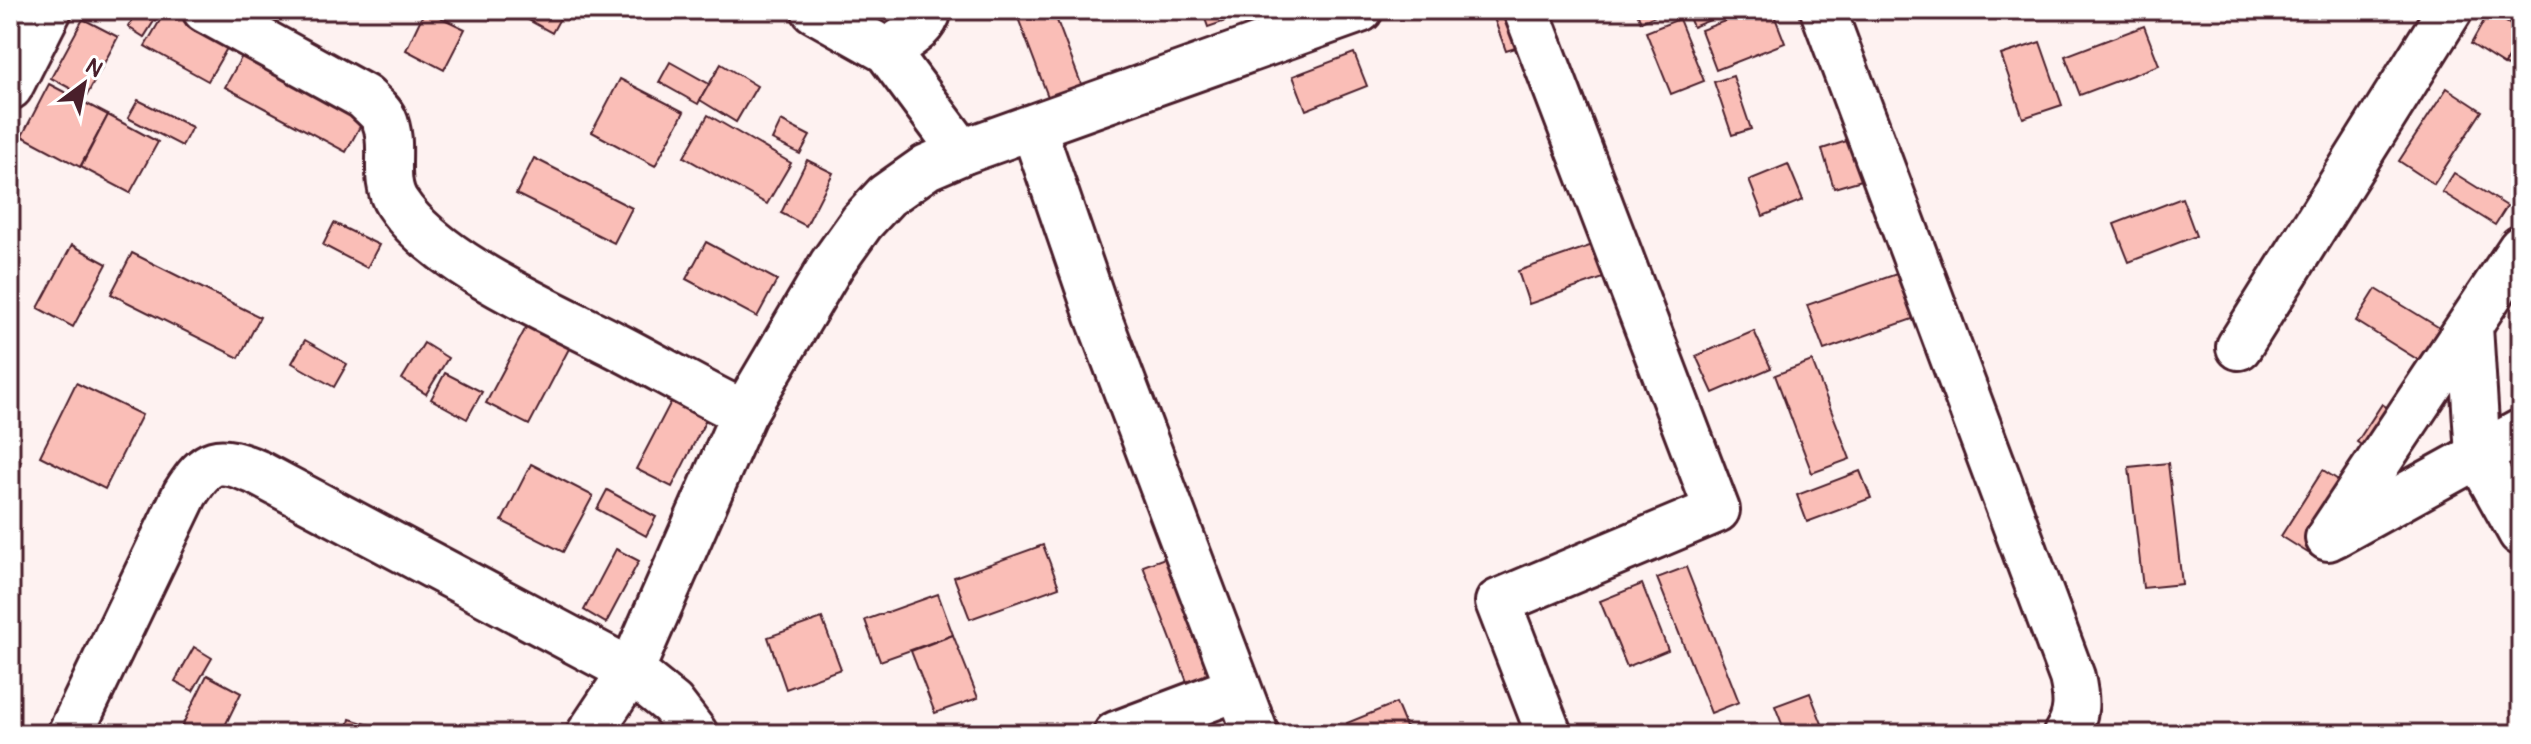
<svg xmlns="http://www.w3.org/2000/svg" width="2531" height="744" font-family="Pangolin,sans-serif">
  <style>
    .building { fill: #fabeb7; stroke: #4a1f2b; stroke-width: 2 }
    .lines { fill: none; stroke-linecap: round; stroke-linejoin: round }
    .street-casing { stroke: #4a1f2b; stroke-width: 50 }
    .secondary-casing { stroke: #4a1f2b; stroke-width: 50 }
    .street { stroke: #fff; stroke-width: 44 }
    .secondary { stroke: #fff; stroke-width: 44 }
  </style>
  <rect width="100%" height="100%" fill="#fef2f1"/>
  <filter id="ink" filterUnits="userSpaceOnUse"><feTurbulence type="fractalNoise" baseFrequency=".0125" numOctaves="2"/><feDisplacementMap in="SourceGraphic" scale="16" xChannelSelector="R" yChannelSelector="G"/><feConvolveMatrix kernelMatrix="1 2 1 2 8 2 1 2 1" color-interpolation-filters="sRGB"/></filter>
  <g filter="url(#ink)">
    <g class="building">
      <path d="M138 10H161L144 37 128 27Z"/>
      <path d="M166 10H173L230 43 208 81 145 46Z"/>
      <path d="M425 10 465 29 444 70 406 50Z"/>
      <path d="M515 10H562L564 11 552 33 514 12Z"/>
      <path d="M1015 10H1053L1083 89 1050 102Z"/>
      <path d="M1202 10H1251L1252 12 1208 27Z"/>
      <path d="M1491 10H1519L1531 43 1506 51Z"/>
      <path d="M1636 10H1669L1641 22Z"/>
      <path d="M1686 10H1711L1715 18 1693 27Z"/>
      <path d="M1754 10H1772L1785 43 1716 70 1701 30Z"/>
      <path d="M2489 12 2521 31V36L2504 65 2471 44Z"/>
      <path d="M83 19 118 37 86 97 51 78Z"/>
      <path d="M1679 19 1704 81 1671 94 1646 32Z"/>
      <path d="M2144 26 2159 65 2080 95 2065 56Z"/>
      <path d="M2521 36V74L2504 64Z"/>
      <path d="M2040 42 2062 105 2023 118 2001 55Z"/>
      <path d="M248 45 369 110 346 152 225 87Z"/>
      <path d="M1354 53 1367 86 1306 110 1293 76Z"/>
      <path d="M670 62 709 84 698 104 659 82Z"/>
      <path d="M721 64 757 86 736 122 700 100Z"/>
      <path d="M1733 76 1751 129 1732 135 1714 82Z"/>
      <path d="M620 79 684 112 655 166 592 132Z"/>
      <path d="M49 84 108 115 80 167 22 136Z"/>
      <path d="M2447 88 2482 111 2434 184 2399 161Z"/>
      <path d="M138 100 192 127 182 146 128 118Z"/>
      <path d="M108 115 158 142 130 193 81 167Z"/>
      <path d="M708 115 791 163 767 204 684 157Z"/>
      <path d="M781 121 810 136 800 154 772 140Z"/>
      <path d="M1859 137 1872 177 1834 188 1822 149Z"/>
      <path d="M534 158 632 208 614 243 516 194Z"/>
      <path d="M807 160 833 173 806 226 781 213Z"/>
      <path d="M1788 164 1803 200 1763 216 1749 180Z"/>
      <path d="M2454 173 2507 206 2495 225 2442 192Z"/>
      <path d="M2182 198 2196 236 2129 262 2114 224Z"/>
      <path d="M334 223 379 245 367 268 323 245Z"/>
      <path d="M1604 241 1615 274 1529 304 1518 271Z"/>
      <path d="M706 242 777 280 757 317 686 279Z"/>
      <path d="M72 245 107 264 73 327 38 308Z"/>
      <path d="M132 253 260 317 239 358 111 294Z"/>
      <path d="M1911 269 1927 314 1824 350 1807 305Z"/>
      <path d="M2376 289 2456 338 2436 371 2356 321Z"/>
      <path d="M530 320 572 343 529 425 486 403Z"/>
      <path d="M1754 331 1771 368 1713 393 1696 356Z"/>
      <path d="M305 340 347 364 334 387 292 363Z"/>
      <path d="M424 343 448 358 426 394 402 379Z"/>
      <path d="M1812 361 1850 459 1812 473 1775 375Z"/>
      <path d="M445 373 482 392 467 419 431 399Z"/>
      <path d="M76 383 142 415 105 489 40 456Z"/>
      <path d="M675 394 710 412 672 487 636 469Z"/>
      <path d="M2382 404 2405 420 2380 458 2357 442Z"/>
      <path d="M10 456 21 461 10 484Z"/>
      <path d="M2168 463 2182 584 2143 588 2129 467Z"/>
      <path d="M531 464 593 496 563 552 502 521Z"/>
      <path d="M2323 470 2358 493 2316 558 2281 536Z"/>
      <path d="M1860 471 1871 498 1807 522 1797 495Z"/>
      <path d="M607 490 656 517 646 536 597 509Z"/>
      <path d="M1043 545 1059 587 970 619 954 577Z"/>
      <path d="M616 549 639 561 606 623 584 610Z"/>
      <path d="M1181 552 1230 681 1192 695 1143 566Z"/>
      <path d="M1686 567 1739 702 1711 713 1657 578Z"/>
      <path d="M1642 584 1668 650 1627 667 1600 601Z"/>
      <path d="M938 594 953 635 880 661 865 620Z"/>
      <path d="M822 618 841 669 786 689 768 637Z"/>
      <path d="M953 635 978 698 935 713 911 651Z"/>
      <path d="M194 647 212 658 193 691 175 681Z"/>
      <path d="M207 675 241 693 221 734H178Z"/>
      <path d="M1810 693 1826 734H1786L1775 706Z"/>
      <path d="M1396 703 1409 734H1352L1347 723Z"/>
      <path d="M350 719 400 734H346Z"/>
    </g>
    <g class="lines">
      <defs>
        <g id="street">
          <path d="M205 10 364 97C370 103 381 112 384 119 396 145 381 179 397 203 436 263 551 312 615 345 658 367 700 392 744 413"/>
          <path d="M814 10 887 51 962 152"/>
          <path d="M1526 10 1717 510 1498 602 1549 734"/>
          <path d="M1823 10 2072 677C2077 699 2078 715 2066 734"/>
          <path d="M887 51C902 40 925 29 929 10"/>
          <path d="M10 87 49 10"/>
          <path d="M1033 127 1098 316 1256 734"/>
          <path d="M2470 326 2478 456 2521 533"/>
          <path d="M2239 347 2450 10"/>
          <path d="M2334 535 2521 432"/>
          <path d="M2328 538 2521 248"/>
          <path d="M70 734 185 494C208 458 217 456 256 472L631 671 672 704 695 734"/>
          <path d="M1116 734 1238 688"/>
        </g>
        <path id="secondary" d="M589 734 631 671 744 413 832 264 862 222 886 196 927 167 962 152 1360 10"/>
      </defs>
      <use href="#street" class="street-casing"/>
      <use href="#secondary" class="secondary-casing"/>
      <use href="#street" class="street"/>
      <use href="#secondary" class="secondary"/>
    </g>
  </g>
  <rect width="2531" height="744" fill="none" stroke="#fff" stroke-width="40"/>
  <rect x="20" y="20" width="2491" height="704" fill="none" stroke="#4a1f2b" stroke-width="3" filter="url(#ink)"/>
  <g transform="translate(84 84) rotate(32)" stroke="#ffffff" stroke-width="6" paint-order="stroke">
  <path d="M0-6L14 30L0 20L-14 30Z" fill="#4a1f2b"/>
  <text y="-12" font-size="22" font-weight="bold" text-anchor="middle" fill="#4a1f2b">N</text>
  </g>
</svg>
